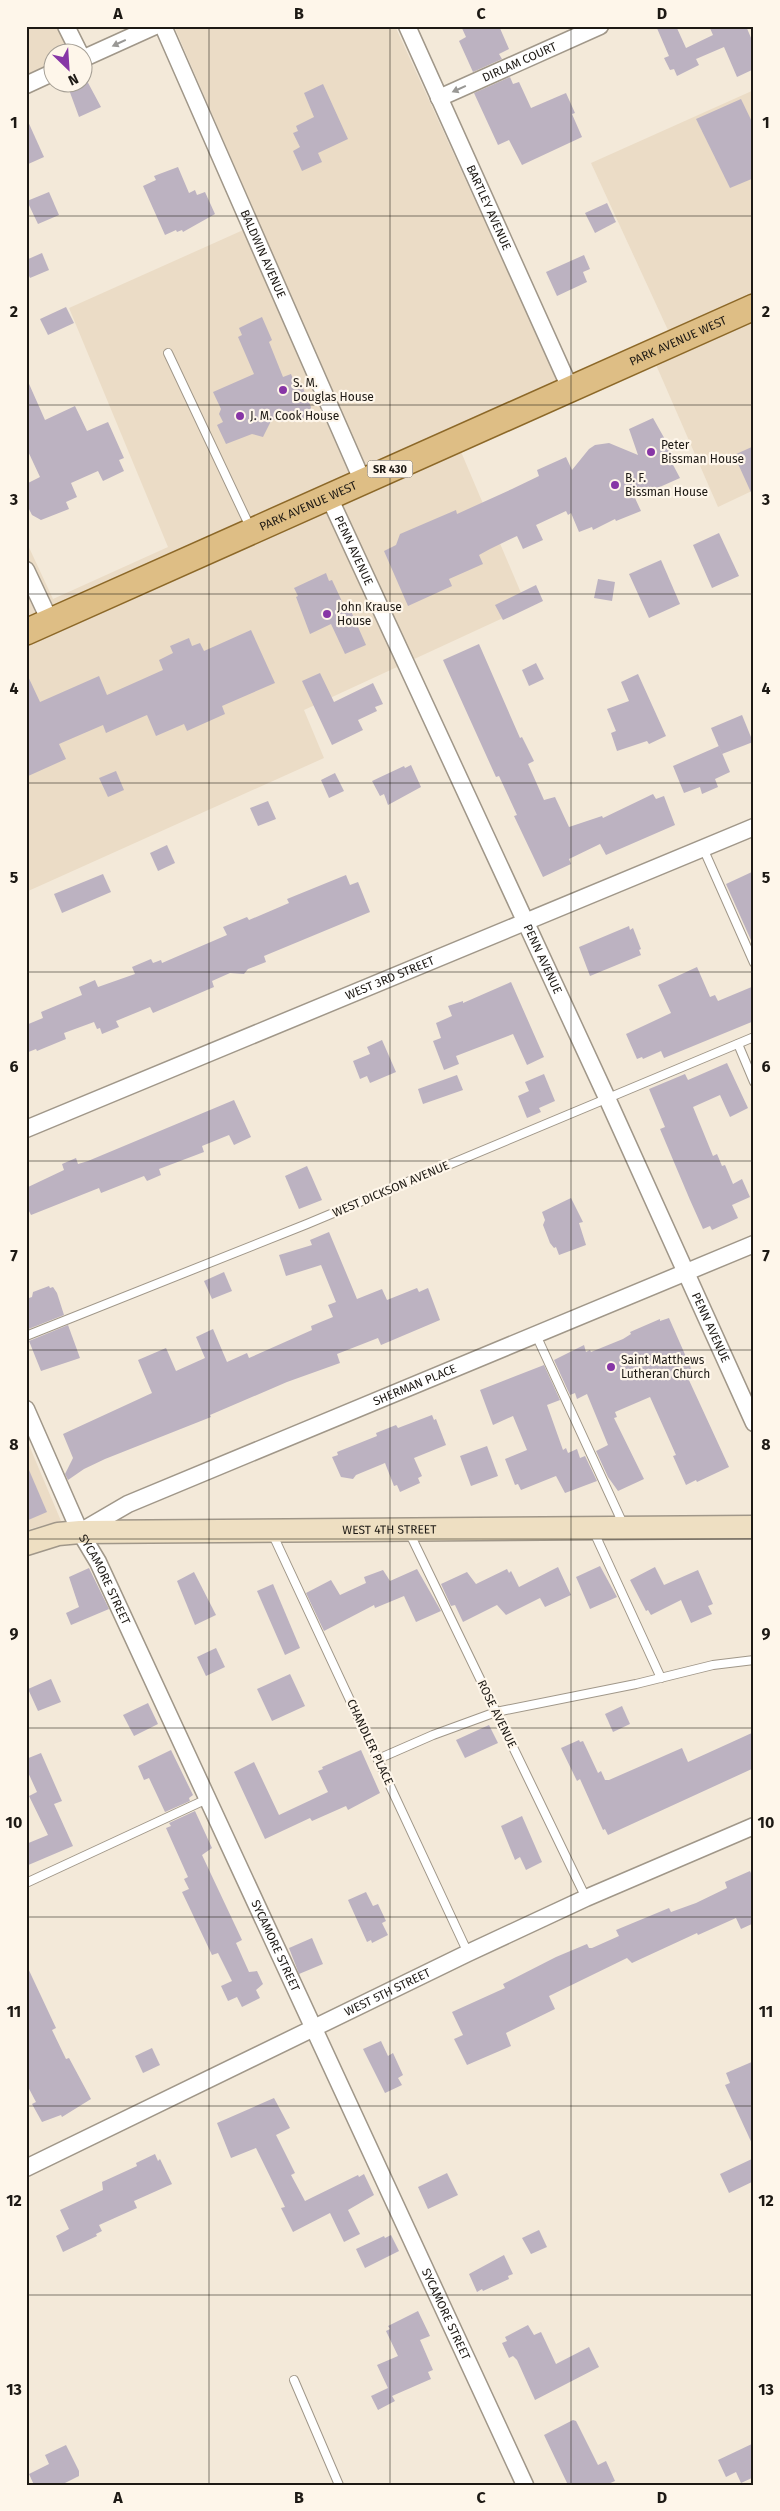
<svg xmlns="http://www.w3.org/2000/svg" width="780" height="2511" font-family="'Fira Sans',sans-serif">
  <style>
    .built { fill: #ebdcc6 }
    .building { fill: #bcb2c1 }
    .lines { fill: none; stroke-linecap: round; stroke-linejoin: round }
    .service-casing { stroke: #a09789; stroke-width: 10 }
    .minor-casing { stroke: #a09789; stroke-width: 19 }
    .secondary-casing { stroke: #a09789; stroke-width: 25 }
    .primary-casing { stroke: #8c6828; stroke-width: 28 }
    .service { stroke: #fff; stroke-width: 8 }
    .minor { stroke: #fff; stroke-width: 16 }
    .secondary { stroke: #eedfc2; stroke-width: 22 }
    .primary { stroke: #debe85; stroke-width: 25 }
    .oneway { fill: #999895 }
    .grid { fill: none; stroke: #1d1914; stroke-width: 1; stroke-opacity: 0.55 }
    .poi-dot { fill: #8736a6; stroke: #fef6ea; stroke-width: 2 }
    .labels { text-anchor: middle; stroke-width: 4.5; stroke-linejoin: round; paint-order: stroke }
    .shield { fill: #fef6ea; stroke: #605b54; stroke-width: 1 }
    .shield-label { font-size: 11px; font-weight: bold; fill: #1d1914 }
    .street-label { font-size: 12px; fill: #1d1914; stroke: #fef6ea }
    .poi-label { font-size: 12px; fill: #1d1914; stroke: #fef6ea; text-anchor: start }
    .neatline { fill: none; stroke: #1d1914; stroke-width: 2 }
    .grid-label { font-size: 16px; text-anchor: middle; font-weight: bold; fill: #1d1914 }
  </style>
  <rect width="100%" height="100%" fill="#f3e9d9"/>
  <g class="built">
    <path d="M26 26H76L86 48 76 52H52V63L26 75Z"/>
    <path d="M174 26H395L560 386 453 433 527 607 304 710 324 758 26 892V541L53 599 168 547 69 308 259 223Z"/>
    <path d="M754 90V490L718 507 650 351 673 341 591 163Z"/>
    <path d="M26 1438 61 1521 26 1530Z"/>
  </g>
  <g class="building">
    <path d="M461 26H499L509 49 499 54 502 59 473 72 459 41 466 37Z"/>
    <path d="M656 26H676L686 48 713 35 709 26H746L754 45V69L737 77 724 47 696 59 699 65 677 76 674 69 670 70 664 58 669 56Z"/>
    <path d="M510 77 513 84 519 82 531 108 566 93 575 113 572 114 582 137 522 165 509 140 498 145 474 93Z"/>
    <path d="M86 79 101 107 79 117 68 87 82 82Z"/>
    <path d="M323 84 348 139 318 153 322 162 302 171 293 151 300 147 293 133 298 131 296 126 314 117 304 93Z"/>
    <path d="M741 99 754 126V178L730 188 696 119Z"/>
    <path d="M26 117 44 157 26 165Z"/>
    <path d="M178 167 189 193 195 190 197 195 205 192 215 214 183 232 182 230 177 232 176 230 165 235 143 186 156 180 154 176Z"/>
    <path d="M49 192 59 215 38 224 27 201Z"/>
    <path d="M607 203 616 222 595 233 585 213Z"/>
    <path d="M42 253 49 270 30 278 26 270V260Z"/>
    <path d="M584 255 590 269 583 272 587 282 557 296 546 272Z"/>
    <path d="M66 307 74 323 48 335 40 319Z"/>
    <path d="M262 317 272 340 269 342 283 377 291 374 296 386 301 383 311 407 310 414 307 417 294 422 293 420 280 422 272 419 263 437 252 434 226 444 217 425 223 422 219 414 221 409 213 392 254 374 238 337 242 335 239 328Z"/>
    <path d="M26 377 45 420 75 406 87 431 108 422 124 458 119 460 124 471 103 481 98 471 71 483 77 497 66 502 69 509 41 520 32 515 26 503V484L40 477 26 447Z"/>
    <path d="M653 418 676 459 671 461 680 478 635 498 641 511 616 521 615 519 593 530 592 527 579 532 571 513 568 515 566 511 536 525 543 540 523 549 517 536 490 549 479 555 483 564 449 579 452 586 408 606 384 551 396 545 400 534 456 510 457 514 512 489 539 476 537 470 566 457 572 470 589 449 595 445 609 443 638 455 629 429Z"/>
    <path d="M754 446V499L734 455Z"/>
    <path d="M719 533 739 576 712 588 693 545Z"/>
    <path d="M661 560 680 604 649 618 629 574Z"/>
    <path d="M326 573 329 581 332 580 347 612 351 611 366 645 345 654 331 624 310 634 296 597 298 596 294 588Z"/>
    <path d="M598 579 615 582 612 601 594 598Z"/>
    <path d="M536 585 543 601 503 620 495 605Z"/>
    <path d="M251 630 275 683 222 706 225 714 187 731 184 724 156 736 147 715 106 733 103 725 59 744 66 759 26 777V672L40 702 99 676 107 695 163 670 159 660 173 653 170 646 189 638 192 646 200 643 204 651Z"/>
    <path d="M479 644 520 738 522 737 534 761 528 764 544 800 555 797 569 827 602 816 603 818 653 794 656 799 664 796 675 825 606 855 600 844 569 859 571 864 543 877 514 816 517 815 499 776 496 777 443 660Z"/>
    <path d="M536 663 544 679 529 686 522 670Z"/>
    <path d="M320 673 334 702 373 683 383 704 375 707 377 711 358 720 363 730 332 745 302 681Z"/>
    <path d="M638 674 666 736 649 744 647 741 617 751 611 733 616 731 607 709 629 701 621 682Z"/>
    <path d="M742 715 753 742 722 754 711 728Z"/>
    <path d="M719 746 730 772 715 779 718 787 702 794 700 787 684 793 673 766Z"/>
    <path d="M411 765 421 787 388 805 384 794 380 796 372 781 404 766 405 768Z"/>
    <path d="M116 771 124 790 108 797 99 778Z"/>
    <path d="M335 773 344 791 329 798 321 780Z"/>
    <path d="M268 801 276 819 258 826 250 808Z"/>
    <path d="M167 845 175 863 158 871 150 853Z"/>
    <path d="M754 871V947L726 884Z"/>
    <path d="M103 874 111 892 62 913 54 894Z"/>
    <path d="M346 875 350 885 358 882 370 912 264 956 266 962 248 969 244 974 230 973 212 981 214 987 153 1013 150 1007 116 1021 119 1027 102 1034 100 1028 97 1029 94 1022 64 1033 66 1039 37 1051 36 1049 26 1053V1025L43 1018 41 1012 82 995 79 987 95 980 98 987 135 974 132 967 151 959 153 963 161 960 162 963 227 935 223 927 247 917 249 920 289 903 287 899Z"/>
    <path d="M629 926 630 930 633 928 641 949 639 950 641 955 590 976 579 947Z"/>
    <path d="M697 967 710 997 715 995 718 1001 754 986V1021L664 1058 661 1051 643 1059 642 1057 637 1059 626 1034 671 1013 658 985Z"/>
    <path d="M511 982 544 1057 527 1065 513 1034 456 1056 459 1064 444 1070 433 1041 441 1038 436 1023 452 1016 448 1006 463 1001V1003Z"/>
    <path d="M382 1040 396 1072 370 1083 367 1076 360 1079 353 1061 370 1054 367 1047Z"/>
    <path d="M727 1063 748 1108 730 1117 720 1095 693 1107 713 1156 717 1154 722 1166 725 1165 733 1184 742 1179 750 1197 732 1205 738 1218 712 1230 710 1226 703 1229 690 1200 660 1129 665 1127 649 1089 685 1074 688 1080Z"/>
    <path d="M544 1074 555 1101 539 1108 541 1112 527 1118 518 1096 529 1091 525 1082Z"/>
    <path d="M457 1075 463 1090 423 1104 418 1089Z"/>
    <path d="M234 1100 251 1137 234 1145 229 1135 202 1146 204 1152 159 1169 161 1175 147 1181 144 1176 101 1193 99 1188 31 1215 26 1205V1188L64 1170 62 1164 76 1158 78 1164 88 1161Z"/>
    <path d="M307 1166 322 1200 299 1209 285 1176Z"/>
    <path d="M571 1198 583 1222 579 1223 586 1245 559 1255 556 1247 554 1248 550 1243 543 1225 545 1220 542 1212Z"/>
    <path d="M329 1232 357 1299 382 1289 387 1300 417 1288 419 1292 428 1288 440 1320 381 1345 378 1338 337 1354 340 1363 287 1382 210 1415 211 1417 105 1459 84 1469 68 1480 65 1474 73 1458 63 1434 152 1393 138 1360 166 1348 176 1371 205 1358 196 1337 213 1329 227 1362 247 1353 249 1358 312 1330 311 1326 333 1317 328 1305 336 1302 321 1265 286 1276 279 1255 312 1245 310 1240Z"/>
    <path d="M224 1272 232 1291 212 1299 204 1281Z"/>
    <path d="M49 1286 50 1288 53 1287 57 1293 64 1315 26 1330V1299L32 1297 33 1292Z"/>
    <path d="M669 1318 694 1375 688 1378 729 1467 697 1482 696 1480 686 1485 673 1456 676 1455 650 1397 615 1412 617 1417 614 1418 644 1479 618 1491 608 1477 596 1451 608 1445 587 1394 577 1399 575 1393 570 1395 554 1360 584 1345 586 1352 590 1350 591 1352 623 1339 631 1334 630 1332 660 1319V1321Z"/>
    <path d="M68 1325 80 1358 41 1371 29 1341Z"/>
    <path d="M544 1365 560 1400 547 1405 563 1450 566 1448 568 1453 577 1449 580 1458 585 1456 597 1481 565 1493 556 1476 521 1490 518 1484 515 1485 505 1459 527 1450 513 1416 493 1425 480 1390Z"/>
    <path d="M432 1415 434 1420 436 1419 446 1445 414 1458 422 1476 418 1478 420 1483 400 1492 397 1485 394 1486 385 1463 356 1475 353 1479 341 1477 332 1457 338 1455 337 1452 377 1436 376 1433 396 1425 398 1428Z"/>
    <path d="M487 1446 498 1476 471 1486 460 1456Z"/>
    <path d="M26 1463 47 1512 26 1521Z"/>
    <path d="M600 1566 617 1597 590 1609 576 1577Z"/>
    <path d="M558 1567 571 1595 545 1607 540 1598 506 1615 497 1605 463 1622 455 1605 451 1606 441 1584 467 1572 476 1584 507 1569 509 1573 511 1571 519 1587Z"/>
    <path d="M655 1567 664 1585 698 1570 713 1604 708 1606 712 1614 691 1623 681 1600 651 1615 648 1610 646 1611 630 1580Z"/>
    <path d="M89 1568 109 1609 71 1625 66 1613 79 1607 69 1577Z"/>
    <path d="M417 1569 441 1611 416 1622 404 1596 375 1608 374 1605 324 1631 306 1593 331 1580 340 1595 366 1583 364 1577 383 1570 390 1581Z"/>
    <path d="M194 1572 216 1615 195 1625 177 1581Z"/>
    <path d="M273 1584 300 1648 285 1655 257 1591Z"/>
    <path d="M216 1648 225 1667 206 1676 197 1657Z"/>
    <path d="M290 1674 305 1706 272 1721 257 1689Z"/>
    <path d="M51 1679 61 1702 38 1711 28 1689Z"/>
    <path d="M148 1703 158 1724 134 1736 123 1715Z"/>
    <path d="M622 1706 630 1724 613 1732 605 1714Z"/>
    <path d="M489 1725 498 1743 465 1758 456 1740Z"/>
    <path d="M754 1732V1768L608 1835 605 1829 603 1830 580 1779 577 1781 561 1748 579 1740 580 1742 583 1741 598 1773 601 1771 605 1780H609L682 1748 688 1762Z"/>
    <path d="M171 1750 193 1795 189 1798 190 1801 165 1812 149 1778 144 1780 138 1766Z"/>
    <path d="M361 1750 380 1793 348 1810 346 1806 312 1821 310 1818 265 1839 234 1772 254 1762 279 1815 328 1792 318 1771 323 1769 322 1767Z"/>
    <path d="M41 1753 62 1801 54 1804 73 1846 26 1866V1844L48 1835 29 1796 37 1792 26 1768V1759Z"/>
    <path d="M195 1811 212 1848 202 1855 242 1940 236 1943 249 1972 257 1971 263 1984 256 1990 260 1998 242 2007 237 1997 228 2001 221 1986 232 1981 218 1953 212 1955 182 1892 189 1889 184 1879 188 1877 166 1828 171 1826 169 1823Z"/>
    <path d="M522 1816 542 1862 526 1870 520 1857 515 1860 501 1826Z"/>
    <path d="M750 1871 754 1880V1923L741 1929 736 1918 698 1935 697 1933 632 1963 627 1958 549 1996 555 2009 506 2033 511 2046 467 2065 454 2039 463 2035 452 2012 505 1988 503 1984 556 1957 587 1944 589 1948H592L619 1936 616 1930 669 1908 671 1912 696 1903 727 1888 725 1882Z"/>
    <path d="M366 1892 373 1906 378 1904 386 1921 382 1923 388 1935 372 1943 371 1940 367 1942 348 1900Z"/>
    <path d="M312 1938 323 1964 299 1974 289 1948Z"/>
    <path d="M26 1964 56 2028 52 2030 66 2059 69 2058 91 2099 62 2117 61 2115 42 2122 32 2104 36 2102 26 2083Z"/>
    <path d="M381 2041 388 2056 393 2053 403 2075 398 2078 402 2085 385 2093 363 2049Z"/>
    <path d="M152 2048 160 2065 143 2073 135 2056Z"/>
    <path d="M754 2061V2148L725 2085 730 2083 726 2073Z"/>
    <path d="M274 2098 290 2128 276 2135 295 2173 291 2175 305 2201 358 2175 359 2177 364 2174 374 2195 348 2210 360 2234 344 2242 330 2213 293 2232 281 2208 285 2207 256 2148 231 2158 217 2123Z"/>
    <path d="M155 2154 158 2161 160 2159 172 2184 134 2201 137 2208 99 2225 102 2231 96 2234 97 2236 63 2252 56 2236 69 2229 60 2210 103 2190 102 2182 137 2166 136 2163Z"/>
    <path d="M754 2158V2181L729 2193 720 2174Z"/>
    <path d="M447 2173 458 2195 428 2209 418 2187Z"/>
    <path d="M539 2230 547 2247 531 2254 522 2238Z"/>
    <path d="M391 2235 399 2251 365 2268 356 2249 384 2236 385 2238Z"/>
    <path d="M504 2255 513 2274 508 2276 509 2279 483 2291 482 2289 477 2292 469 2274Z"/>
    <path d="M418 2311 430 2336 420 2340 433 2370 428 2372 431 2379 392 2396 395 2401 378 2410 371 2396 388 2388 377 2365 398 2356 386 2331 390 2329 388 2326Z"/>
    <path d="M528 2325 534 2335 541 2332 556 2364 589 2347 599 2367 535 2400 517 2360 513 2356 509 2358 502 2343 507 2341 505 2337Z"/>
    <path d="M573 2420 576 2421 598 2465 606 2461 615 2481 606 2485H568L544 2435Z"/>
    <path d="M754 2443V2477L741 2483 736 2472 726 2477 718 2460Z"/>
    <path d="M66 2445 79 2471V2476L61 2485H34L29 2474 49 2464 45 2455Z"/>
  </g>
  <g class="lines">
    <defs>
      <g id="service">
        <path d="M168 353 251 529"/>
        <path d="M703 848 754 963"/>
        <path d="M738 1044 754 1082"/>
        <path d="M536 1335 624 1526"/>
        <path d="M26 1336 307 1224 754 1037"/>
        <path d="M593 1530 661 1678"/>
        <path d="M409 1532 586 1898"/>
        <path d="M272 1533 468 1953"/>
        <path d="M378 1759 433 1735 496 1712 636 1684 713 1665 754 1660"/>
        <path d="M26 1883 207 1799"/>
        <path d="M294 2380 339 2485"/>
      </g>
      <g id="minor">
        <path d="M66 26 79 52"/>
        <path id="s1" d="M163 26 363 482"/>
        <path id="s2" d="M407 26 570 388"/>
        <path d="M82 59 155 26"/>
        <path d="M26 85 52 73"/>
        <path id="s3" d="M439 98 600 26"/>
        <path id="s4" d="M329 497 607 1098 754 1423"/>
        <path d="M26 570 50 621"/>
        <path id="s5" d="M26 1129 754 827"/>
        <path id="s6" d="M26 1409 80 1532 98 1562 525 2485"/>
        <path id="s7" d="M80 1532 128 1504 754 1244"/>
        <path id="s8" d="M26 2168 468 1953 586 1898 754 1826"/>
      </g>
      <g id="secondary">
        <path id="s9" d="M26 1544 58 1534 80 1532 754 1527"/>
      </g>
      <g id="primary">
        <path id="s10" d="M26 632 754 307"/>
      </g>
    </defs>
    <use href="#service" class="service-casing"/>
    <use href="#minor" class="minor-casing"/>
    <use href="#secondary" class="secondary-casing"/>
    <use href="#primary" class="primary-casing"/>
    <use href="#service" class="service"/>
    <use href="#minor" class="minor"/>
    <use href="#secondary" class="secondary"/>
    <use href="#primary" class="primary"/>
  </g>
  <defs><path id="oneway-solid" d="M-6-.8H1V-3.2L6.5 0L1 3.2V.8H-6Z" transform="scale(1.25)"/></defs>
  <g class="oneway">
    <use href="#oneway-solid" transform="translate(119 43) rotate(155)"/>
    <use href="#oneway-solid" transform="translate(459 89) rotate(156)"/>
  </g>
  <path class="grid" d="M209 26V2485M390 26V2485M571 26V2485M26 216H754M26 405H754M26 594H754M26 783H754M26 972H754M26 1161H754M26 1350H754M26 1539H754M26 1728H754M26 1917H754M26 2106H754M26 2295H754"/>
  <g class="poi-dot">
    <circle cx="283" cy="390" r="5"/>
    <circle cx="240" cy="416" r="5"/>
    <circle cx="651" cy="452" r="5"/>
    <circle cx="615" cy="485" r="5"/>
    <circle cx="327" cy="614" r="5"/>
    <circle cx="611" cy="1367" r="5"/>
  </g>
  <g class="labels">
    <rect class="shield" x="367.5" y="460.5" width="45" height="17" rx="4"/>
    <g class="shield-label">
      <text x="390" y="473">SR 430</text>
    </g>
    <g class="street-label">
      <text dy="4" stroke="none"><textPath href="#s3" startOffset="88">DIRLAM COURT</textPath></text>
      <text dy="4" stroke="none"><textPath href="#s2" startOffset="199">BARTLEY AVENUE</textPath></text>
      <text dy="4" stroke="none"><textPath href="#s1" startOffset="249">BALDWIN AVENUE</textPath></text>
      <text dy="4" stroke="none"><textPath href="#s10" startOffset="714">PARK AVENUE WEST</textPath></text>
      <text dy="4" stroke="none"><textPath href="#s10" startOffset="309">PARK AVENUE WEST</textPath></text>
      <text dy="4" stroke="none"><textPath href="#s4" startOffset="59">PENN AVENUE</textPath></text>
      <text dy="4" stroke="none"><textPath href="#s4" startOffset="509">PENN AVENUE</textPath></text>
      <text dy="4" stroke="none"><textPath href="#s5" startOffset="394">WEST 3RD STREET</textPath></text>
      <text transform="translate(391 1189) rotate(-23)" y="4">WEST DICKSON AVENUE</text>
      <text dy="4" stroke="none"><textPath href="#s4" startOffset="914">PENN AVENUE</textPath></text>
      <text dy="4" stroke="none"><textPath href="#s7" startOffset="366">SHERMAN PLACE</textPath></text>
      <text dy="4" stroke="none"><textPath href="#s9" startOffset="365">WEST 4TH STREET</textPath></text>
      <text dy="4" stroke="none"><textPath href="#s6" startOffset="188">SYCAMORE STREET</textPath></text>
      <text transform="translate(497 1714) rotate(64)" y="4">ROSE AVENUE</text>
      <text transform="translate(370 1742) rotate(65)" y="4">CHANDLER PLACE</text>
      <text dy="4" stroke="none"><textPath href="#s6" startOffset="592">SYCAMORE STREET</textPath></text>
      <text dy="4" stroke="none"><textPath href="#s8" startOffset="402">WEST 5TH STREET</textPath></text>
      <text dy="4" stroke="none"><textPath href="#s6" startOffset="998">SYCAMORE STREET</textPath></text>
    </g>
    <g class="poi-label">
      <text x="293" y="387">S. M.<tspan x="293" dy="14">Douglas House</tspan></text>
      <text x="250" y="420">J. M. Cook House</text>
      <text x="661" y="449">Peter<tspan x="661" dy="14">Bissman House</tspan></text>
      <text x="625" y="482">B. F.<tspan x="625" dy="14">Bissman House</tspan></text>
      <text x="337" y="611">John Krause<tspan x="337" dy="14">House</tspan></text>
      <text x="621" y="1364">Saint Matthews<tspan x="621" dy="14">Lutheran Church</tspan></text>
    </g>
  </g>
  <rect width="780" height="2511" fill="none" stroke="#fef6ea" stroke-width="55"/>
  <g transform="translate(68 68) rotate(155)"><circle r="24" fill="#fef6ea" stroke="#a49e94"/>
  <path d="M0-4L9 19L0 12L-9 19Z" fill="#8736a6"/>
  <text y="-8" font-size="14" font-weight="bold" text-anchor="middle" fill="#1d1914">N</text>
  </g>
  <rect x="28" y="28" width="724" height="2456" class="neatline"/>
  <g class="grid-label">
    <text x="118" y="19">A</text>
    <text x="299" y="19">B</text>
    <text x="481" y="19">C</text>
    <text x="662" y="19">D</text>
    <text x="14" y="128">1</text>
    <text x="766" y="128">1</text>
    <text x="14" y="317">2</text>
    <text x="766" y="317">2</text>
    <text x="14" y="505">3</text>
    <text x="766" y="505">3</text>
    <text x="14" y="694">4</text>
    <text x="766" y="694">4</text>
    <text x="14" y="883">5</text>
    <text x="766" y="883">5</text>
    <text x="14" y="1072">6</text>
    <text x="766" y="1072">6</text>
    <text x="14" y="1261">7</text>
    <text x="766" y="1261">7</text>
    <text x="14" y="1450">8</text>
    <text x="766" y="1450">8</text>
    <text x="14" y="1639">9</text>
    <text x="766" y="1639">9</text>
    <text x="14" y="1828">10</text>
    <text x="766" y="1828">10</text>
    <text x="14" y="2017">11</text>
    <text x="766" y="2017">11</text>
    <text x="14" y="2206">12</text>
    <text x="766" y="2206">12</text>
    <text x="14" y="2395">13</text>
    <text x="766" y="2395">13</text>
    <text x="118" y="2503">A</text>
    <text x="299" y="2503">B</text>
    <text x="481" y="2503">C</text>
    <text x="662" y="2503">D</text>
  </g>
</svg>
